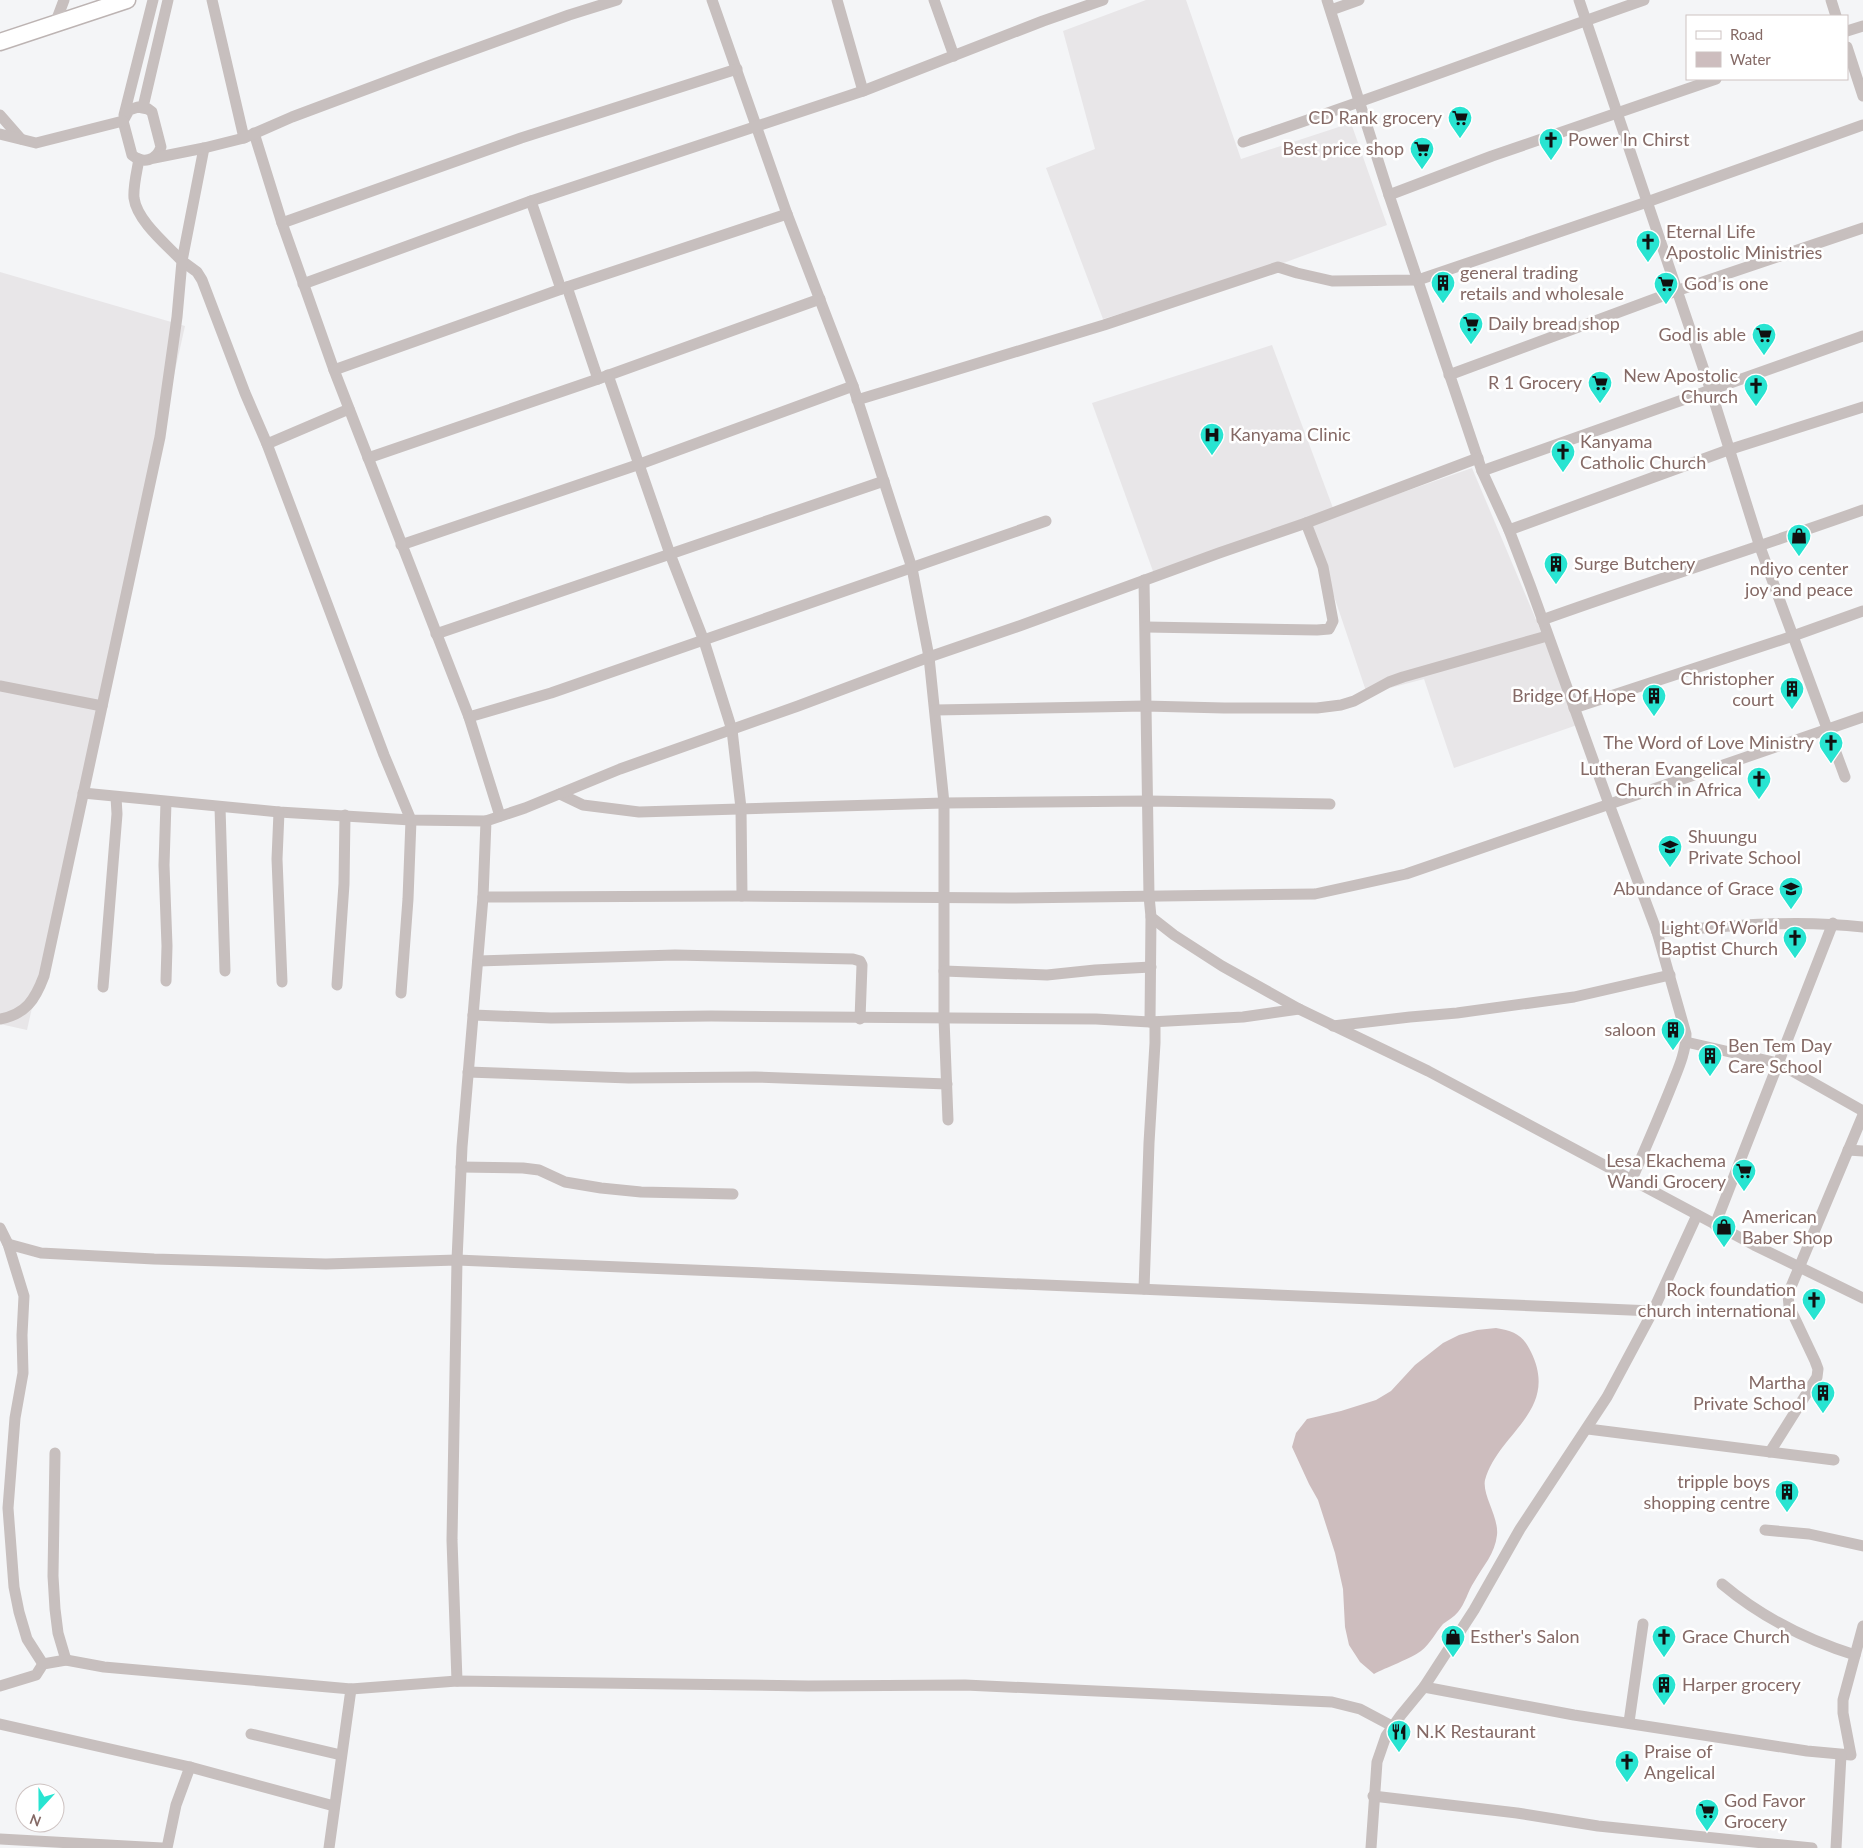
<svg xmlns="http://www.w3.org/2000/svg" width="1863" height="1848" font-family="Lato,sans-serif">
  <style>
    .built { fill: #e8e6e8 }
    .water { fill: #cdbdbe }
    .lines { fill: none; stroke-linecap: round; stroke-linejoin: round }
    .secondary-casing { stroke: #bdb4b3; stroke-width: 19 }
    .street { stroke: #c7bfbe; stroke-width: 11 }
    .secondary { stroke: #fff; stroke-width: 16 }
    .labels { text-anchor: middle; stroke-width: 5; stroke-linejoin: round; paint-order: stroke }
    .poi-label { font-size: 18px; fill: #856a66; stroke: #fff; text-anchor: start }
  </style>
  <rect width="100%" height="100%" fill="#f4f5f7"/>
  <g class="built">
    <path d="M1146 0H1186L1241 159 1351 123 1387 225 1278 265 1103 319 1046 168 1095 149 1063 31Z"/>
    <path d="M0 272 185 326 27 1030 0 1024Z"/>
    <path d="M1272 345 1333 508 1154 574 1092 403Z"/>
    <path d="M1472 468 1580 724 1454 768 1424 679 1367 694 1310 525Z"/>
  </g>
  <path class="water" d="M1496 1328C1514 1331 1523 1335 1531 1352 1560 1411 1498 1433 1485 1480 1482 1495 1499 1517 1497 1535 1495 1554 1483 1566 1474 1582 1468 1591 1465 1604 1458 1612 1454 1617 1448 1620 1443 1624 1436 1632 1430 1644 1421 1651 1412 1658 1385 1668 1374 1674L1360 1662 1349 1645 1345 1627 1343 1589 1335 1553 1318 1500 1309 1484 1292 1447 1296 1433 1307 1419 1341 1411 1376 1400 1391 1391 1415 1365 1443 1343 1459 1335 1477 1330Z"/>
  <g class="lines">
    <defs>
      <path id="secondary" d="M0 42 127 0"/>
    </defs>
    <use href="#secondary" class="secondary-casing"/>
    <g class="street">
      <path d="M212 0 244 138"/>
      <path d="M712 0 787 214 853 386 912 568 929 657 944 803V1019L948 1120"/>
      <path d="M837 0 863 91"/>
      <path d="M934 0 954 56"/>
      <path d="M1327 0 1389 195 1482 471 1509 530 1530 585 1609 804 1657 932 1686 1034C1686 1051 1679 1067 1673 1082 1660 1115 1646 1147 1632 1179"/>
      <path d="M1579 0 1711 391 1760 547 1845 777"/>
      <path d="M1831 0 1836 16"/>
      <path d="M1331 10 1359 0"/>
      <path d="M55 24 64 0"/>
      <path d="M1847 31 1863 26"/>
      <path d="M1847 47 1863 96"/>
      <path d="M138 107 148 109 152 112 161 147C156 161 143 164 132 155L123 121 129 110Z"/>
      <path d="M143 107 168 0"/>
      <path d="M0 115 21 139"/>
      <path d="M124 115 153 0"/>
      <path d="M254 133 282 223 334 370 469 717 500 816"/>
      <path d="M0 134 36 143 123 121"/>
      <path d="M1243 142C1378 97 1510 47 1644 0"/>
      <path d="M204 148 182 261 197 272 202 280 245 393 267 444 384 755 411 820 408 899 401 993"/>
      <path d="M154 158 204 148 244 138 292 117 431 65 569 15 617 0"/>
      <path d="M1389 195 1492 156 1716 79"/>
      <path d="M531 201 561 289"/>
      <path d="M282 223 521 138 737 69"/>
      <path d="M303 284 531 201 863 91 1043 21 1103 0"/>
      <path d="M567 287 598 379"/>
      <path d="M334 370 567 287 787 214"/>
      <path d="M608 375 670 554 704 641 732 730 741 808 742 896"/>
      <path d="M1449 375 1676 291 1863 228"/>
      <path d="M857 400 1104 325 1278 267 1297 273 1332 281 1418 280 1647 202 1863 125"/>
      <path d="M267 444 349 409"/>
      <path d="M368 458 598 379 820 299"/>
      <path d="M1482 471 1863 336"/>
      <path d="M1509 530 1728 450 1863 407"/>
      <path d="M401 545 640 464 853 386"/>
      <path d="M1144 580 1149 896 1151 917 1174 935 1222 966 1299 1009 1428 1071 1754 1245 1863 1298"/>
      <path d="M1542 620C1648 582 1756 548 1863 510"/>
      <path d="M1146 627 1317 630 1329 629 1333 621 1323 567 1306 523"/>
      <path d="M436 634 884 481"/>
      <path d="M0 686 102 706"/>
      <path d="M1574 708 1793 636 1863 611"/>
      <path d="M935 710 1145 706 1224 708H1317L1341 705 1354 701 1389 682 1403 677 1547 636"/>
      <path d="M469 717 551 693 1046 521"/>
      <path d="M83 793 279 812 411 820 486 821"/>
      <path d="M560 794 583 805 639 812 944 803 1148 801 1330 804"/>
      <path d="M220 807 225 971"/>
      <path d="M279 812 277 859 282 982"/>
      <path d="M483 897 486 821 525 808 620 769 798 706 929 657 1022 625 1219 553 1306 523 1478 458"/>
      <path d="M1657 932C1726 926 1794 919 1863 927"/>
      <path d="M478 961 675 955 853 959 860 961 862 965 860 1019"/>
      <path d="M944 971 1047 975 1095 970 1151 967"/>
      <path d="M166 981 167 946 164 865 166 802"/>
      <path d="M337 985 344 884 345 815"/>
      <path d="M103 987 117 814 116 797"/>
      <path d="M473 1015 551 1018 711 1016 1096 1019 1150 1022 1243 1017 1299 1009"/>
      <path d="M0 1019C26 1014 35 1000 44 976L160 437 177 317 182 261C167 245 137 221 134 198 133 186 137 171 139 159"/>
      <path d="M1150 1022 1151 917"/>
      <path d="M1333 1026 1410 1017 1457 1013 1574 997 1670 975"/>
      <path d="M1686 1042 1778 1063 1863 1111"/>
      <path d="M468 1072 629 1078 755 1077 947 1084"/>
      <path d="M1848 1150 1863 1151"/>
      <path d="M461 1167 523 1168 539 1170 565 1182 601 1188 641 1192 733 1194"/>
      <path d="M1715 1225 1833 923"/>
      <path d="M0 1228 8 1244 24 1296 22 1335 23 1373 15 1418 8 1508 14 1587 19 1612 27 1639 43 1664"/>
      <path d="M8 1244 41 1253 154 1259 326 1264 457 1260 1653 1311"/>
      <path d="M1144 1289 1149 1143 1155 1043V1022"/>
      <path d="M1588 1429 1834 1460"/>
      <path d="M1770 1452 1817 1377 1818 1369 1815 1361 1789 1306 1788 1294 1863 1115"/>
      <path d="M55 1453 53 1576 55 1609 58 1633 66 1660"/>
      <path d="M1765 1530 1809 1534 1863 1546"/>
      <path d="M1722 1584C1760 1616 1807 1640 1855 1655"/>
      <path d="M457 1681 452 1540 457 1260 462 1147 483 897 742 896 1010 898 1315 894 1406 874 1863 717"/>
      <path d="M0 1686 36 1675 43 1664 66 1660 104 1667 351 1689 457 1681 808 1686 965 1685 1332 1702 1360 1709 1392 1726"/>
      <path d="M1424 1687 1574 1715 1807 1751 1851 1755 1843 1713V1700L1863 1626"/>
      <path d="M1629 1722 1643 1624"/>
      <path d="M0 1724 190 1767 334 1806"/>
      <path d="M251 1734 341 1755"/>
      <path d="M1373 1796 1517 1813 1598 1826 1812 1848"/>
      <path d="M0 1839 162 1848"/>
      <path d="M167 1848 176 1805 190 1767"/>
      <path d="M329 1848 351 1689"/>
      <path d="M1371 1848 1377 1762 1386 1736 1401 1715 1424 1687 1474 1610 1520 1529 1607 1397 1653 1311 1697 1215"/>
      <path d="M1836 1848 1841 1755"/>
    </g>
    <use href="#secondary" class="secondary"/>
  </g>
  <defs>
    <symbol id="supermarket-pin" viewBox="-11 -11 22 30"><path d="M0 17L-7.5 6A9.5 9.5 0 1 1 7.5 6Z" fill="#28e4d1" stroke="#fff"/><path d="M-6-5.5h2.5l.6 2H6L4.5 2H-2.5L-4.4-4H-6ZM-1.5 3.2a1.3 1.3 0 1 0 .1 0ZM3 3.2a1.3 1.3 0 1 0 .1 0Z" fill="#111"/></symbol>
    <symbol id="church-pin" viewBox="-11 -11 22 30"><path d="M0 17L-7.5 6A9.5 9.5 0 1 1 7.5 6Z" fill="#28e4d1" stroke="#fff"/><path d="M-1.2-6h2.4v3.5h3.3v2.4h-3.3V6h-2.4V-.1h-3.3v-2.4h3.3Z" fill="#111"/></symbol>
    <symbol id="building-pin" viewBox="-11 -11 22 30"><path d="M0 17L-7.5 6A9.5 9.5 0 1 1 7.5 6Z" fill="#28e4d1" stroke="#fff"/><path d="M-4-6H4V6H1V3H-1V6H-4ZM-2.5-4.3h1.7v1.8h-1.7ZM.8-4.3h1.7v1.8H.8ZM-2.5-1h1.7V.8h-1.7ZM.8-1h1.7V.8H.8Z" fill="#111"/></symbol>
    <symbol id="hospital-pin" viewBox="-11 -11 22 30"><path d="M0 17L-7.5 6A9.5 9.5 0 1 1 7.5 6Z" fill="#28e4d1" stroke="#fff"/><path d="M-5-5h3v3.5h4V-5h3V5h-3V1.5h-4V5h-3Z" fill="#111"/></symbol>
    <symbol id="shop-pin" viewBox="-11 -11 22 30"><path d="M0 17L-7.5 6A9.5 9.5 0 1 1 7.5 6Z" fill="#28e4d1" stroke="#fff"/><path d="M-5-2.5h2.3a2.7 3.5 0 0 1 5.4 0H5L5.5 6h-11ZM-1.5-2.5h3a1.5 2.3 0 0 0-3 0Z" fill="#111"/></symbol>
    <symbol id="school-pin" viewBox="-11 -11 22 30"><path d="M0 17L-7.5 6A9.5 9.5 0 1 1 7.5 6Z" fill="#28e4d1" stroke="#fff"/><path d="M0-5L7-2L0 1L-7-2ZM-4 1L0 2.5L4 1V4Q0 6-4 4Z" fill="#111"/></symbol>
    <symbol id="restaurant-pin" viewBox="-11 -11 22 30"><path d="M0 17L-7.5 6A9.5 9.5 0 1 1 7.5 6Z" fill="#28e4d1" stroke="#fff"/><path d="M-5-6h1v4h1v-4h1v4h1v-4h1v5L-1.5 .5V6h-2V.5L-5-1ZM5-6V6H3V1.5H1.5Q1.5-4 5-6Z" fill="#111"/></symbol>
  </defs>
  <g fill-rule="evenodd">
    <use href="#supermarket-pin" x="1446" y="104" width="28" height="38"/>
    <use href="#church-pin" x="1537" y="126" width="28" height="38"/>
    <use href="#supermarket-pin" x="1408" y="135" width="28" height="38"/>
    <use href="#church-pin" x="1634" y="228" width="28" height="38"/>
    <use href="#building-pin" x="1429" y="269" width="28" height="38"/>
    <use href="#supermarket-pin" x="1652" y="270" width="28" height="38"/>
    <use href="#supermarket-pin" x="1457" y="310" width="28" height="38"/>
    <use href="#supermarket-pin" x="1750" y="321" width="28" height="38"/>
    <use href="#supermarket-pin" x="1586" y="369" width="28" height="38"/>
    <use href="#church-pin" x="1742" y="372" width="28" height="38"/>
    <use href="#hospital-pin" x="1198" y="421" width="28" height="38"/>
    <use href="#church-pin" x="1549" y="438" width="28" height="38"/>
    <use href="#shop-pin" x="1785" y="522" width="28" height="38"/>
    <use href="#building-pin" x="1542" y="550" width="28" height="38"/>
    <use href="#building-pin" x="1778" y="675" width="28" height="38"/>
    <use href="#building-pin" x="1640" y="682" width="28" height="38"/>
    <use href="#church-pin" x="1817" y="729" width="28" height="38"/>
    <use href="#church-pin" x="1745" y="765" width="28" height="38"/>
    <use href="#school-pin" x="1656" y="833" width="28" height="38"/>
    <use href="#school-pin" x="1777" y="875" width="28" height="38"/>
    <use href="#church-pin" x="1781" y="924" width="28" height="38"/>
    <use href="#building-pin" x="1659" y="1016" width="28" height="38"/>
    <use href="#building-pin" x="1696" y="1042" width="28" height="38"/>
    <use href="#supermarket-pin" x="1730" y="1157" width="28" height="38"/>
    <use href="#shop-pin" x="1710" y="1213" width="28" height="38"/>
    <use href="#church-pin" x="1800" y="1286" width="28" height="38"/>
    <use href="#building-pin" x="1809" y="1379" width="28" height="38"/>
    <use href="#building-pin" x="1773" y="1478" width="28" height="38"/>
    <use href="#shop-pin" x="1439" y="1623" width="28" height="38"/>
    <use href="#church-pin" x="1650" y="1623" width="28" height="38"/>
    <use href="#building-pin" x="1650" y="1671" width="28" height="38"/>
    <use href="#restaurant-pin" x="1385" y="1718" width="28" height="38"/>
    <use href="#church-pin" x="1613" y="1748" width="28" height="38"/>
    <use href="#supermarket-pin" x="1693" y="1797" width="28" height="38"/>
  </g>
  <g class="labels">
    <g class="poi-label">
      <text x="1442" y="124" text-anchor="end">CD Rank grocery</text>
      <text x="1568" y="146">Power In Chirst</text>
      <text x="1404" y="155" text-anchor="end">Best price shop</text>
      <text x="1666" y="238">Eternal Life<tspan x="1666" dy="21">Apostolic Ministries</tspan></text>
      <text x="1460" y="279">general trading<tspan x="1460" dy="21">retails and wholesale</tspan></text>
      <text x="1684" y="290">God is one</text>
      <text x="1488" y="330">Daily bread shop</text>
      <text x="1746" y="341" text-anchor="end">God is able</text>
      <text x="1738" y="382" text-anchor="end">New Apostolic<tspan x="1738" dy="21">Church</tspan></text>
      <text x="1582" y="389" text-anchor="end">R 1 Grocery</text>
      <text x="1230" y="441">Kanyama Clinic</text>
      <text x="1580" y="448">Kanyama<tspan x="1580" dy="21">Catholic Church</tspan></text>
      <text x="1574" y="570">Surge Butchery</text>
      <text x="1799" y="575" text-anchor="middle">ndiyo center<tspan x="1799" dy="21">joy and peace</tspan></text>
      <text x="1774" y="685" text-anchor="end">Christopher<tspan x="1774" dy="21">court</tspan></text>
      <text x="1636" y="702" text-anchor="end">Bridge Of Hope</text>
      <text x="1814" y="749" text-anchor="end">The Word of Love Ministry</text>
      <text x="1742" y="775" text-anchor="end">Lutheran Evangelical<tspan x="1742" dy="21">Church in Africa</tspan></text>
      <text x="1688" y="843">Shuungu<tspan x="1688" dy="21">Private School</tspan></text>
      <text x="1774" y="895" text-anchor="end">Abundance of Grace</text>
      <text x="1778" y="934" text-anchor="end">Light Of World<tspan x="1778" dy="21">Baptist Church</tspan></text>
      <text x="1656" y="1036" text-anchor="end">saloon</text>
      <text x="1728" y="1052">Ben Tem Day<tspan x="1728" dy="21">Care School</tspan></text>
      <text x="1726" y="1167" text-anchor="end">Lesa Ekachema<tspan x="1726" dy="21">Wandi Grocery</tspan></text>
      <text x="1742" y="1223">American<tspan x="1742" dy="21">Baber Shop</tspan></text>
      <text x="1796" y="1296" text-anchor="end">Rock foundation<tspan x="1796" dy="21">church international</tspan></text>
      <text x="1806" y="1389" text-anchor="end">Martha<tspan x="1806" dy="21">Private School</tspan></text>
      <text x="1770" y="1488" text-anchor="end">tripple boys<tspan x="1770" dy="21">shopping centre</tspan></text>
      <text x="1470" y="1643">Esther's Salon</text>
      <text x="1682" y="1643">Grace Church</text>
      <text x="1682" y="1691">Harper grocery</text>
      <text x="1416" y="1738">N.K Restaurant</text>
      <text x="1644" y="1758">Praise of<tspan x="1644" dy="21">Angelical</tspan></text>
      <text x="1724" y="1807">God Favor<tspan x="1724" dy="21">Grocery</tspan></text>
    </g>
  </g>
  <rect x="1686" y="15" width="162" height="65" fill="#ffffff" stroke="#cec3c2"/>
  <rect x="1696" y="31" width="25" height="8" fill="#ffffff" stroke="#cec3c2"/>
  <text x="1730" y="40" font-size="15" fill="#856a66">Road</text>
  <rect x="1696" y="52" width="25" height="15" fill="#cdbdbe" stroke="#cec3c2"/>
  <text x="1730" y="65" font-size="15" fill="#856a66">Water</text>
  <g transform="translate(40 1808) rotate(201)"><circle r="24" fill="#ffffff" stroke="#cec3c2"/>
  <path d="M0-4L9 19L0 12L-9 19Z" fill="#28e4d1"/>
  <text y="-8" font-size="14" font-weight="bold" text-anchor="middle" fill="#856a66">N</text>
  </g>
</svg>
